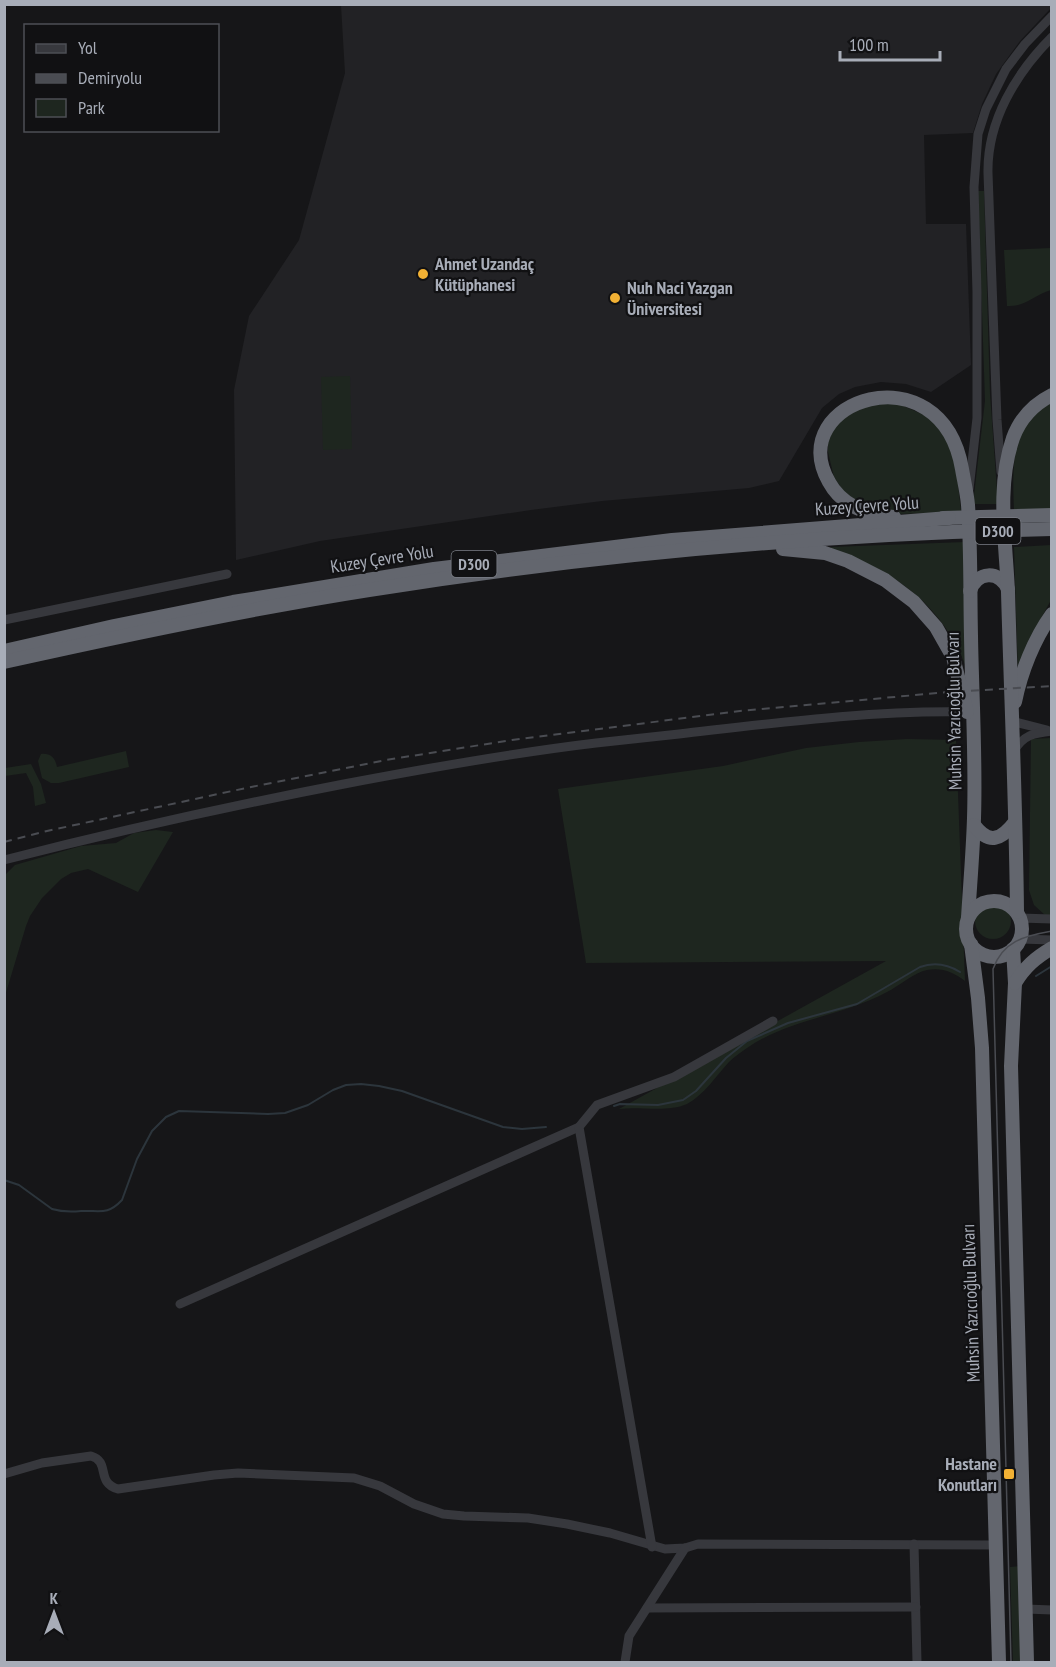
<svg xmlns="http://www.w3.org/2000/svg" width="1056" height="1667" font-family="'PT Sans Narrow',sans-serif">
  <style>
    .built { fill: #222225 }
    .green { fill: #1e261f }
    .lines { fill: none; stroke-linecap: round; stroke-linejoin: round }
    .stream { stroke: #2c353c; stroke-width: 2 }
    .minor { stroke: #37383d; stroke-width: 9 }
    .highway { stroke: #63666e; stroke-width: 14 }
    .tram { stroke: #4a4c52; stroke-width: 1.5 }
    .rail { stroke: #4a4c52; stroke-width: 2; stroke-dasharray: 8 6; stroke-linecap: butt }
    .poi-dot { fill: #f2b134; stroke: #111113; stroke-width: 2 }
    .labels { text-anchor: middle; stroke-width: 4.5; stroke-linejoin: round; paint-order: stroke }
    .shield { fill: #111113; stroke: #7b7e86; stroke-width: 1.5 }
    .shield-label { font-size: 16px; font-weight: bold; fill: #a8adb8 }
    .poi-label { font-size: 18px; font-weight: bold; fill: #a8adb8; stroke: #111113; text-anchor: start }
    .street-label { font-size: 18px; fill: #a8adb8; stroke: #111113 }
  </style>
  <rect width="100%" height="100%" fill="#161618"/>
  <path class="built" d="M341 5H1051V8L1020 41 996 74 982 104 973 133 924 135 926 224H966L971 365 931 392 906 384 881 382 855 387 839 394 822 408 779 481 749 488 602 501 531 510 320 541 236 560 234 390 249 316 299 240 345 73Z"/>
  <g class="green">
    <path d="M978 191H984L990 394 998 504H973L985 401Z"/>
    <path d="M1051 248V290C1034 295 1026 307 1007 306L1004 250Z"/>
    <path d="M350 376 352 449 323 450 321 377Z"/>
    <path d="M1051 399V509L1014 510C1013 485 1011 448 1025 426 1031 416 1043 407 1051 399Z"/>
    <path d="M897 403 933 419 955 454 961 512 899 514 868 508 844 492 834 477 828 452V442L835 425 862 405Z"/>
    <path d="M965 542 968 672C945 607 895 569 831 551V547Z"/>
    <path d="M1051 545V600L1039 622 1018 676 1014 547Z"/>
    <path d="M1051 738V915H1045L1034 905 1029 890 1031 739Z"/>
    <path d="M907 739 956 740 965 981C954 972 941 967 927 970 915 972 899 986 887 992 843 1016 789 1019 747 1048 741 1052 734 1057 729 1062 716 1076 704 1095 687 1104 666 1113 640 1106 619 1109L886 961 586 963 558 789 723 766 806 748 859 742Z"/>
    <path d="M126 751 129 767 59 783H51L42 778 38 761 41 754C51 753 55 758 57 767Z"/>
    <path d="M31 764 41 784 46 803 35 806 33 787 26 773 5 776V768Z"/>
    <path d="M156 830 173 832 138 892 88 869 71 873 61 879 42 898 30 916 26 926 5 996V875L15 865 81 846 116 843 134 833Z"/>
    <circle cx="993" cy="921" r="18"/>
    <path d="M1021 1566 1024 1662H1013L1010 1567Z"/>
  </g>
  <g class="lines">
    <g class="stream">
      <path d="M1036 976 1052 966"/>
      <path d="M614 1106 620 1104 658 1105 683 1100 696 1091 726 1058 747 1041 788 1023 857 1004 920 967C934 962 947 964 960 972"/>
      <path d="M4 1180 19 1185 52 1209C62 1212 71 1212 81 1211 99 1210 107 1216 122 1200L137 1159 152 1131 166 1117 179 1111 268 1114 285 1113 308 1105 333 1090 346 1085 361 1084 379 1086 402 1091 503 1127 522 1129 546 1127"/>
    </g>
    <g class="minor">
      <path d="M1001 472 997 420 988 173C987 121 1016 73 1052 37"/>
      <path d="M969 489 977 418V292L974 187 978 134 986 109 1006 69 1025 44 1052 16"/>
      <path d="M4 620 227 574"/>
      <path d="M1011 721 1047 730"/>
      <path d="M1014 751C1023 735 1034 733 1052 731"/>
      <path d="M4 860C117 831 230 806 344 784 428 768 512 753 596 743 624 740 651 737 679 734 775 723 871 710 968 712"/>
      <path d="M1020 918 1052 919"/>
      <path d="M1020 939 1052 940"/>
      <path d="M180 1304 579 1127"/>
      <path d="M4 1474 42 1463 91 1456C111 1462 95 1482 118 1489L214 1475 238 1473 354 1478 380 1486 414 1504 443 1514 464 1516 528 1518 567 1524 610 1533 665 1549 685 1548 698 1544 996 1545"/>
      <path d="M914 1544 917 1662"/>
      <path d="M652 1547 579 1127 597 1105 674 1077 773 1021"/>
      <path d="M647 1608 916 1607"/>
      <path d="M1026 1609 1052 1610"/>
      <path d="M625 1662 629 1636 685 1548"/>
    </g>
    <g class="highway">
      <path d="M894 517C867 515 842 506 829 482 782 400 941 348 962 469 964 481 967 493 968 505 971 548 970 593 971 636 972 697 976 758 974 818 973 851 970 885 968 918"/>
      <path d="M943 518 1052 515"/>
      <path d="M783 549 825 553 848 561 885 580 914 602 936 627 953 657 967 712"/>
      <path d="M970 591C977 571 999 570 1008 589"/>
      <path d="M4 651 114 626 233 602 434 569 672 540 949 518"/>
      <path d="M4 662C125 635 247 609 369 590 595 554 823 534 1052 529"/>
      <path d="M1015 702C1021 672 1034 639 1052 614"/>
      <path d="M974 825C989 845 1001 840 1015 822"/>
      <circle cx="994" cy="929" r="28"/>
      <path d="M1017 912C1016 806 1011 699 1008 592 1006 542 996 487 1013 438 1020 419 1034 404 1052 395"/>
      <path d="M971 944 978 998 982 1048 999 1662"/>
      <path d="M1013 949 1015 983 1011 1066 1027 1662"/>
      <path d="M1015 983C1025 967 1035 958 1052 948"/>
    </g>
    <path class="tram" d="M1011 1662 993 969C1003 941 1024 936 1052 931"/>
    <path class="rail" d="M4 842 47 831 246 788 386 760 512 740 740 711 949 692 1052 686"/>
  </g>
  <g class="poi-dot">
    <circle cx="423" cy="274" r="6"/>
    <circle cx="615" cy="298" r="6"/>
    <rect x="1003" y="1468" width="12" height="12" rx="3"/>
  </g>
  <g class="labels">
    <g class="shield">
      <rect x="975.5" y="518" width="45" height="26" rx="4.5"/>
      <rect x="451.5" y="551" width="45" height="26" rx="4.5"/>
    </g>
    <g class="shield-label">
      <text x="998" y="537">D300</text>
      <text x="474" y="570">D300</text>
    </g>
    <g class="poi-label">
      <text x="435" y="270">Ahmet Uzandaç<tspan x="435" dy="21">Kütüphanesi</tspan></text>
      <text x="627" y="294">Nuh Naci Yazgan<tspan x="627" dy="21">Üniversitesi</tspan></text>
      <text x="997" y="1470" text-anchor="end">Hastane<tspan x="997" dy="21">Konutları</tspan></text>
    </g>
    <g class="street-label">
      <text transform="translate(867 506) rotate(-4)" y="6">Kuzey Çevre Yolu</text>
      <text transform="translate(382 559) rotate(-9)" y="6">Kuzey Çevre Yolu</text>
      <text transform="translate(954 711) rotate(-91)" y="6">Muhsin Yazıcıoğlu Bulvarı</text>
      <text transform="translate(971 1303) rotate(-92)" y="6">Muhsin Yazıcıoğlu Bulvarı</text>
    </g>
  </g>
  <rect width="1056" height="1667" fill="none" stroke="#a8adb8" stroke-width="12"/>
  <rect x="24" y="24" width="195" height="108" fill="#111113" stroke="#4d4f55" stroke-width="1.5"/>
  <rect x="36" y="44" width="30" height="9" fill="#37383d" stroke="#4d4f55" stroke-width="1.5"/>
  <text x="78" y="54" font-size="18" fill="#a8adb8">Yol</text>
  <rect x="36" y="74" width="30" height="9" fill="#4a4c52" stroke="#4d4f55" stroke-width="1.5"/>
  <text x="78" y="84" font-size="18" fill="#a8adb8">Demiryolu</text>
  <rect x="36" y="99" width="30" height="18" fill="#1e261f" stroke="#4d4f55" stroke-width="1.5"/>
  <text x="78" y="114" font-size="18" fill="#a8adb8">Park</text>
  <g transform="translate(54 1613)" stroke="#111113" stroke-width="4.5" paint-order="stroke">
  <path d="M0-4.5L10 22L0 15L-10 22Z" fill="#a8adb8"/>
  <text y="-9" font-size="16" font-weight="bold" text-anchor="middle" fill="#a8adb8">K</text>
  </g>
  <path d="M840 51v9h100v-9" fill="none" stroke="#a8adb8" stroke-width="3"/>
  <text x="849" y="51" font-size="18" fill="#a8adb8" stroke="#111113" stroke-width="4.5" paint-order="stroke">100 m</text>
</svg>
